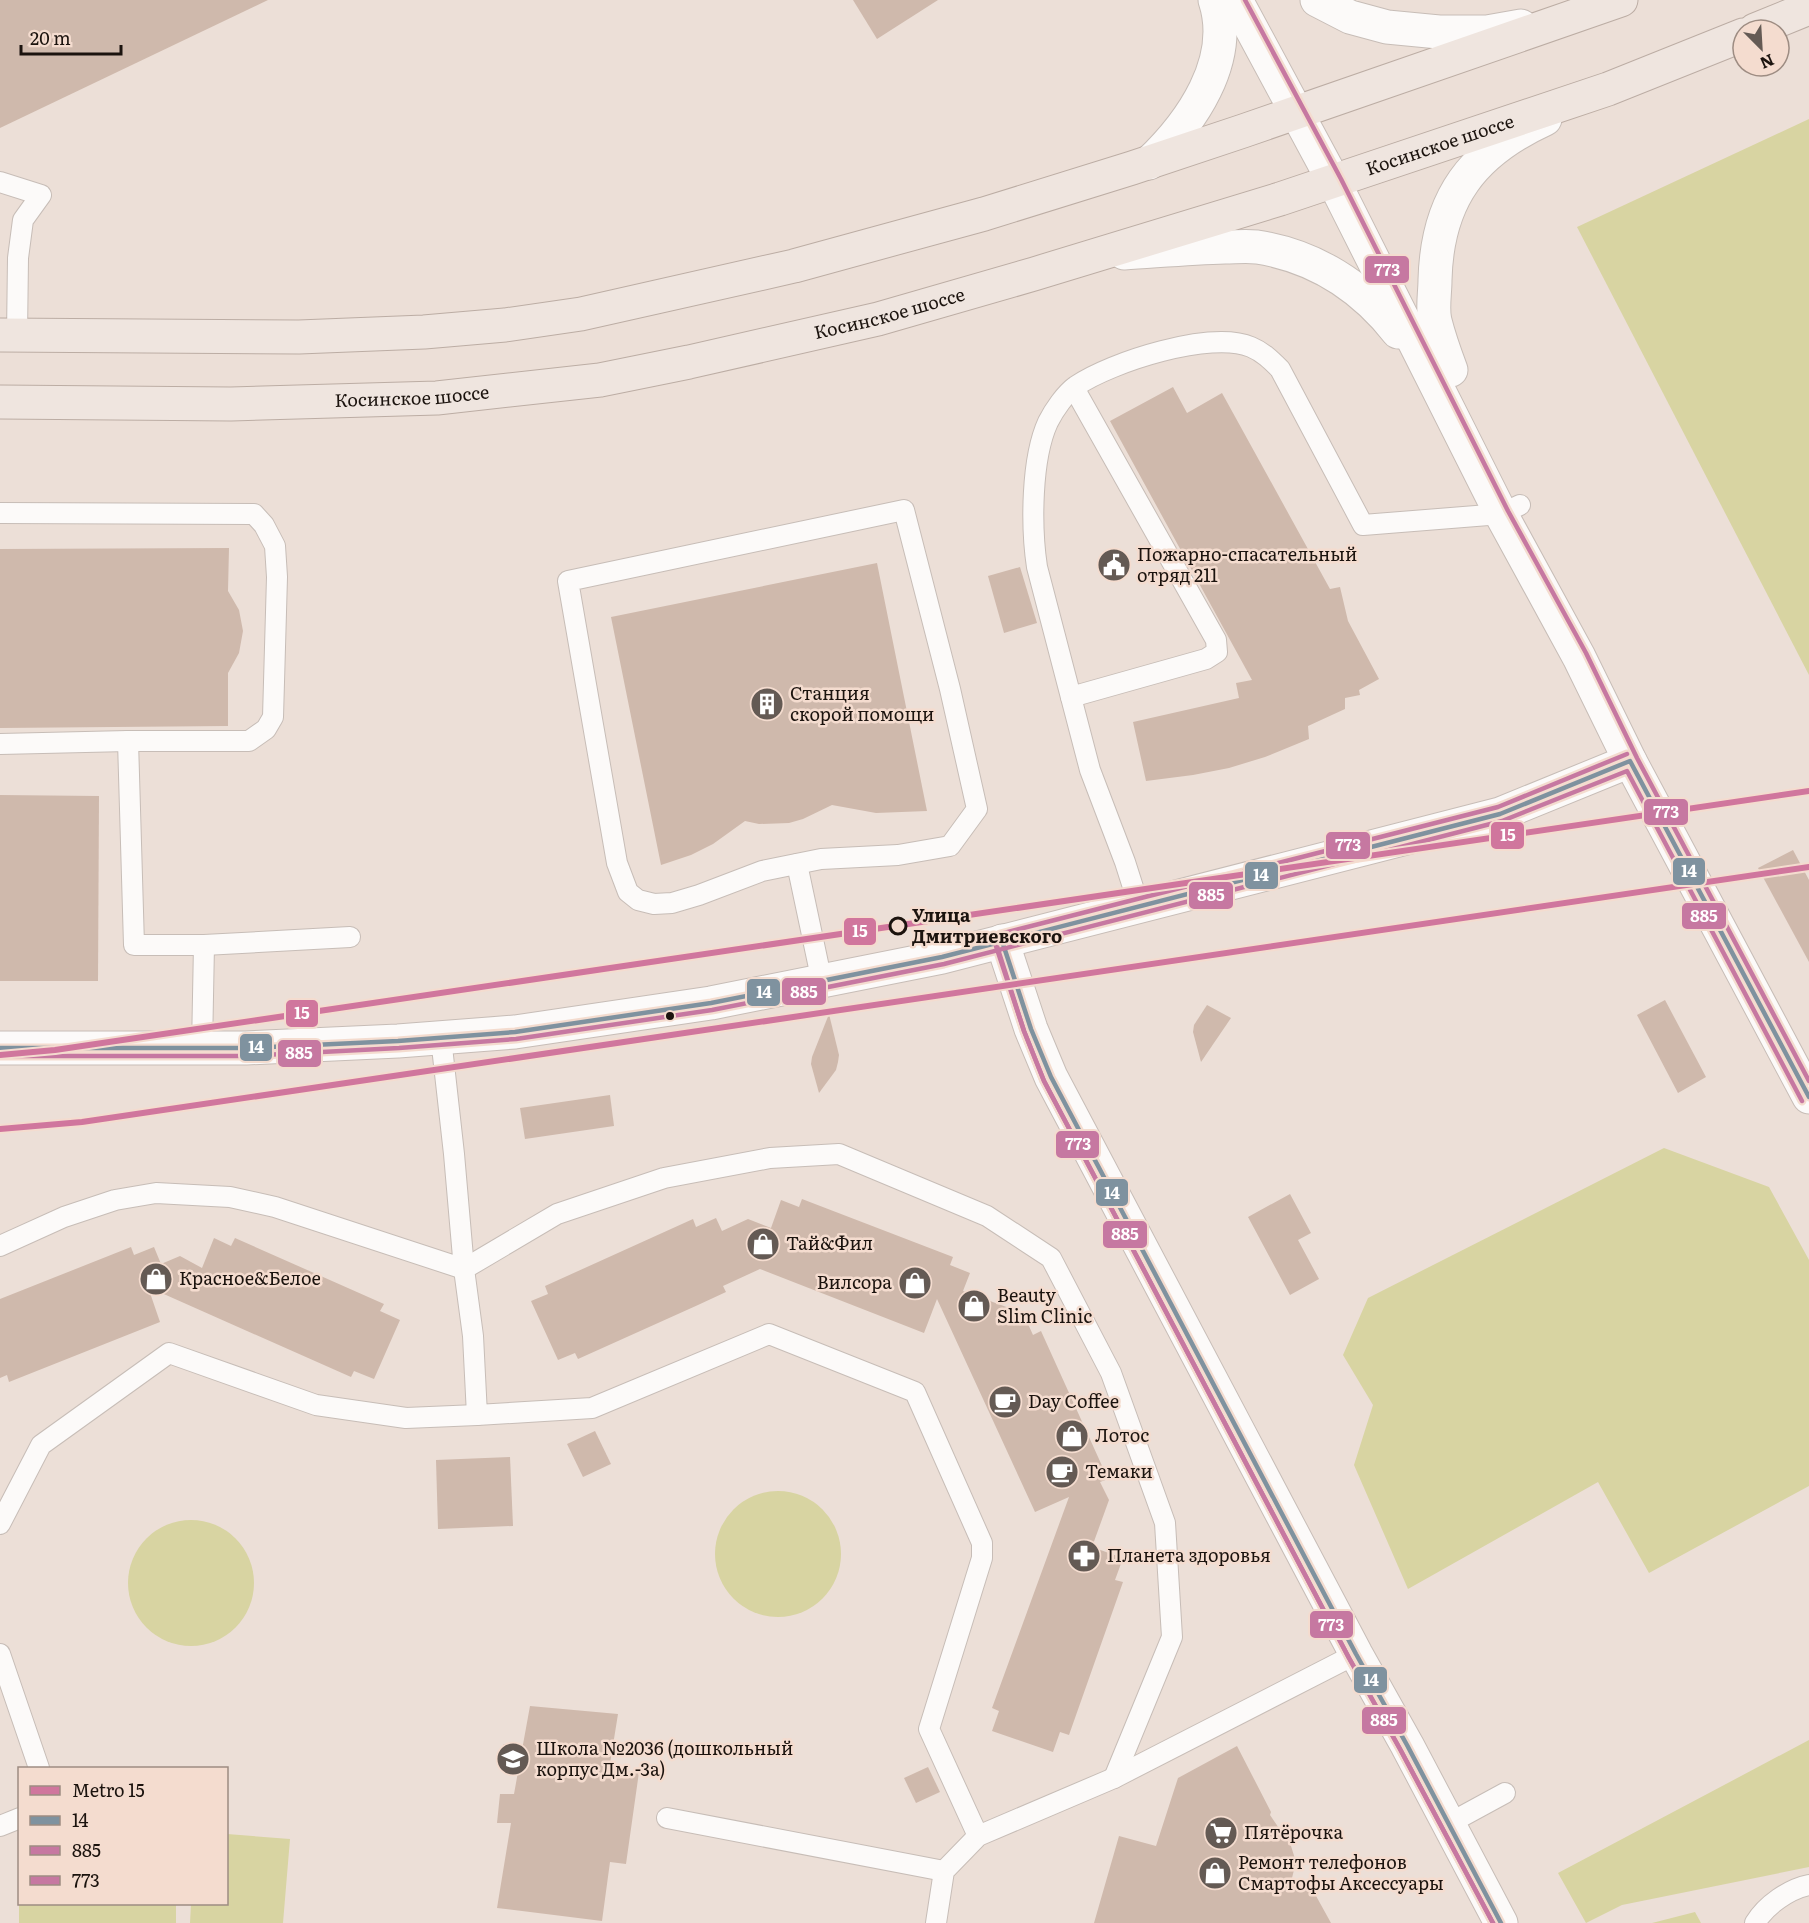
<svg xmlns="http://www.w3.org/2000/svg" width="1809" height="1923" font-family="Literata,serif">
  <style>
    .green { fill: #d8d4a2 }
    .building { fill: #cfb9ac }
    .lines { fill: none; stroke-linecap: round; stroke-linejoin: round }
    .lane-casing { stroke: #c7bdb7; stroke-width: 22 }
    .secondary-casing { stroke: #c7bdb7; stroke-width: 35 }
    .highway-casing { stroke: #bcada4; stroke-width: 35 }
    .lane { stroke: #fcfaf9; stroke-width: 20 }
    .secondary { stroke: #fcfaf9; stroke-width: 33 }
    .highway { stroke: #efe5df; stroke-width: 33 }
    .bus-1-casing { stroke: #f4dccf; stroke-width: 9 }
    .bus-2-casing { stroke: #f4dccf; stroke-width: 9 }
    .bus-3-casing { stroke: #f4dccf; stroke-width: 9 }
    .bus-1 { stroke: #7f929f; stroke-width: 4.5 }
    .bus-2 { stroke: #c678a1; stroke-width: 4.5 }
    .bus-3 { stroke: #c678a1; stroke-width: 4.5 }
    .metro-1-casing { stroke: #f4dccf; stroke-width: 10 }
    .metro-1 { stroke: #d0769d; stroke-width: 6 }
    .stop-dot { fill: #f4dccf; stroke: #1b130e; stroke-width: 3 }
    .bus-dot { fill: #1b130e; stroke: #f4dccf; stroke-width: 2 }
    .labels { text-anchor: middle; stroke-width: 5; stroke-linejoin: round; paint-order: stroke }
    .street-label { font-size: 18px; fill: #1b130e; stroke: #f4dccf }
    .poi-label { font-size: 18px; fill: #1b130e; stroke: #f4dccf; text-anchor: start }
    .stop-label { font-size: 18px; font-weight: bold; fill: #1b130e; stroke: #f4dccf; text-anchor: start }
    .line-badge { stroke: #f4dccf; stroke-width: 2 }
    .badge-label { font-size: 16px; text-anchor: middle; font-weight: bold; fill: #fff }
  </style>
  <rect width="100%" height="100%" fill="#ecdfd7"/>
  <g class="green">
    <path d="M1809 119V675L1577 227Z"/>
    <path d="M1664 1148 1769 1187 1809 1260V1486L1649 1573 1598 1482 1408 1589 1354 1465 1373 1405 1343 1355 1368 1298Z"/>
    <circle cx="778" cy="1554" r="63"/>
    <circle cx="191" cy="1583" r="63"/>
    <path d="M1809 1740V1867L1622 1905 1586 1923 1558 1873Z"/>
    <path d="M227 1834 290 1839 283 1923H190L191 1904H226Z"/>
    <path d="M19 1856 20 1904H176V1923H19Z"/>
    <path d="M1695 1912 1701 1923H1652Z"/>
  </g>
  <g class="building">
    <path d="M0 0H268L0 128Z"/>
    <path d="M853 0H938L877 39Z"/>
    <path d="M1173 387 1187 413 1222 393 1330 589 1340 587 1348 621 1379 679 1359 690 1360 695 1345 698V709L1308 726 1309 739 1265 757 1229 768 1193 775 1146 781 1133 722 1239 698 1236 683 1252 680 1110 421Z"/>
    <path d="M229 548 228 591 239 610 243 631 239 653 228 673V726L0 728V549Z"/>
    <path d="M877 563 927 811 876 813 832 805 803 819 789 823 759 824 745 821 713 844 691 855 661 865 611 617Z"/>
    <path d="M1020 567 1037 623 1004 633 988 576Z"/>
    <path d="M0 795 99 796 98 981H0Z"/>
    <path d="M1793 850 1809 880V962L1758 868Z"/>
    <path d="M1665 1000 1706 1077 1678 1093 1637 1015Z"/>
    <path d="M1207 1005 1231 1018 1201 1062 1193 1032 1194 1025Z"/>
    <path d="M829 1014 839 1055 838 1062 836 1070 819 1093 811 1064 812 1057Z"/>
    <path d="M610 1095 614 1126 525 1139 520 1108Z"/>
    <path d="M1290 1194 1311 1233 1298 1240 1319 1279 1290 1295 1248 1217Z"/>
    <path d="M802 1199 953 1257 950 1265 970 1273 963 1291 1023 1313 1033 1335 1041 1331 1108 1479 1100 1482 1109 1500 1092 1547 1123 1558 1115 1580 1123 1582 1069 1735 1060 1732 1053 1752 992 1731 999 1711 992 1708 1069 1497 1035 1512 937 1299 924 1333 760 1269 723 1286 726 1292 698 1305 578 1359 575 1353 558 1360 531 1301 548 1294 545 1286 693 1219 696 1227 716 1218 722 1231 748 1219 771 1228 781 1200 799 1207Z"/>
    <path d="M214 1238 231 1246 235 1238 384 1304 380 1311 400 1320 374 1379 354 1371 351 1377 148 1287 160 1322 9 1382 7 1375 0 1378V1299L131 1247 134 1255 154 1247 161 1264 180 1256 202 1268Z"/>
    <path d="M595 1431 611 1464 583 1477 567 1444Z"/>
    <path d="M510 1457 513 1526 438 1529 436 1460Z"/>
    <path d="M530 1706 618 1714 609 1770 639 1772 626 1864 610 1862 602 1921 497 1908 511 1823H497L500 1794H514Z"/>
    <path d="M1237 1746 1271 1812 1270 1815 1291 1846 1296 1862 1292 1878 1310 1885 1331 1923H1094L1119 1836 1156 1846 1178 1778Z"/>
    <path d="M928 1767 940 1792 916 1803 904 1778Z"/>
  </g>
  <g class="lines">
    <defs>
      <g id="lane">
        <path d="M0 182 41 195 23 220 18 258 17 335"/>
        <path d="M904 510 950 689 977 809 950 846 898 855 821 859 762 871 699 895 672 903 654 904 638 900 628 892 617 863 568 581Z"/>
        <path d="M0 513 254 514 264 525 275 546 277 577 273 717 266 729 249 741H128L0 744"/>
        <path d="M1071 697 1206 659 1217 652 1216 640 1074 388"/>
        <path d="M128 741 134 945H204L350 937"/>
        <path d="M797 864 822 982"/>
        <path d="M1139 906 1125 862 1090 770 1037 567C1031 527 1031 459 1048 422 1054 410 1065 394 1076 386 1111 362 1211 330 1251 347 1263 352 1271 360 1280 369L1363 525 1501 514 1520 505"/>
        <path d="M202 1048 204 945"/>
        <path d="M0 1246 64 1217 115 1200 156 1193 230 1197 275 1207 464 1269 454 1154 441 1038"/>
        <path d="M0 1524 41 1445 169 1353 316 1405 406 1418 477 1415"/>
        <path d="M0 1654 39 1768"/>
        <path d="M667 1818 944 1871"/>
        <path d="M1448 1824 1505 1793"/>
        <path d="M0 1826 20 1818"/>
        <path d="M978 1836 929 1729 982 1558V1543L915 1392 769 1334 592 1408 477 1415 473 1336 464 1269 557 1214 664 1178 770 1158 839 1154 987 1216 1051 1258 1111 1373 1165 1523 1172 1637 1114 1778"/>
        <path d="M936 1923 944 1871 978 1836 1114 1778 1356 1654"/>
        <path d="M1755 1923C1766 1905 1789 1889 1809 1885"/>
      </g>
      <g id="secondary">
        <path d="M1236 0 1334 182 1501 514 1579 657 1630 761 1809 1097"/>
        <path d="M1317 0 1350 17 1387 27 1439 32H1487L1521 26"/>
        <path d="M1149 163C1191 123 1235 61 1215 0"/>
        <path d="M1124 253C1157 251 1191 248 1225 247 1235 247 1246 246 1257 247 1314 256 1362 286 1398 332"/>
        <path d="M1451 370C1445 354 1439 337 1435 321 1432 309 1435 293 1435 280 1437 198 1473 152 1545 119"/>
        <path d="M1002 941 1031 1029 1051 1077 1356 1654 1407 1745 1501 1923"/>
        <path d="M0 1048H246L398 1041 515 1032 711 1003 942 957 1500 814 1630 761"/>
      </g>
      <g id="highway">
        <path d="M1755 30 1809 8"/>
        <path d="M0 335 299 337 424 332 505 325 581 314 794 266 984 214 1132 168 1243 131 1621 0"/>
        <path id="s1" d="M0 402 231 404 437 398 600 380 689 362 878 319 1034 274 1280 199 1608 89 1743 35"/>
      </g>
    </defs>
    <use href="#lane" class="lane-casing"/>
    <use href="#secondary" class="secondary-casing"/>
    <use href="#highway" class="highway-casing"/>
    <use href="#lane" class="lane"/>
    <use href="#secondary" class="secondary"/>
    <use href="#highway" class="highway"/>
    <defs>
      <g id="bus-1">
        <path d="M1002 941 1031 1029 1051 1077 1356 1654 1407 1745 1501 1923"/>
        <path d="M0 1048H246L398 1041 515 1032 711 1003 942 957 1500 814 1630 761 1809 1097"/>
      </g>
      <g id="bus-2">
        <path d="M995 943 1024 1031 1044 1081 1349 1658 1400 1749 1493 1923"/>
        <path d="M0 1056H246L399 1048 516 1039 712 1010 944 964 1502 821 1627 771 1802 1101"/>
      </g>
      <g id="bus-3">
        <path d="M1245 0 1341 179 1508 511 1586 653 1637 758 1809 1081"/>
        <path d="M1493 1923 1400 1749 1349 1658 1044 1081 1024 1031 995 940 1000 934 1498 807 1627 754"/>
      </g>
    </defs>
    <use href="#bus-1" class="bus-1-casing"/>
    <use href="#bus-2" class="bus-2-casing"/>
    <use href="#bus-3" class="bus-3-casing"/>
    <use href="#bus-1" class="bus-1"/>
    <use href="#bus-2" class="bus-2"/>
    <use href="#bus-3" class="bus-3"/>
    <defs>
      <g id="metro-1">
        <path d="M0 1055 55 1050 1809 791"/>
        <path d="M0 1129 82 1122 1809 867"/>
      </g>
    </defs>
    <use href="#metro-1" class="metro-1-casing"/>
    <use href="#metro-1" class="metro-1"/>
  </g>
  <defs>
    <symbol id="civic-disc" viewBox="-11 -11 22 22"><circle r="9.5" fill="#645a54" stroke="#f4dccf"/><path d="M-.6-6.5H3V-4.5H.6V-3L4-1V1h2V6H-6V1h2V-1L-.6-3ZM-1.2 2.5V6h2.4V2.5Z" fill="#fff"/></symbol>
    <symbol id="building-disc" viewBox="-11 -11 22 22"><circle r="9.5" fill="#645a54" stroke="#f4dccf"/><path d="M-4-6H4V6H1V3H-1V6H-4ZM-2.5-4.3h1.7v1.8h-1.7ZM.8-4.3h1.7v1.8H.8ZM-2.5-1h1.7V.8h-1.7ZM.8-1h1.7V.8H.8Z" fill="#fff"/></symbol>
    <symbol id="shop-disc" viewBox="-11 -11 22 22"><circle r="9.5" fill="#645a54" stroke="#f4dccf"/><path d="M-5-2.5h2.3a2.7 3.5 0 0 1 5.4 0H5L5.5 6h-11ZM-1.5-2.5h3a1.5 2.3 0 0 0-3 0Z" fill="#fff"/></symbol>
    <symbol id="cafe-disc" viewBox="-11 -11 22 22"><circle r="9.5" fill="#645a54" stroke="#f4dccf"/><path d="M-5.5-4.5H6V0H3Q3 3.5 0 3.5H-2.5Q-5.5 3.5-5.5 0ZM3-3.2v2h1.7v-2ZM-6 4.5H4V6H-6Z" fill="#fff"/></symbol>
    <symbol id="pharmacy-disc" viewBox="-11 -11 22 22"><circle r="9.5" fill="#645a54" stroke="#f4dccf"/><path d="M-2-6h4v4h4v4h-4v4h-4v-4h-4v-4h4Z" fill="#fff"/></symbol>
    <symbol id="school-disc" viewBox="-11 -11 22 22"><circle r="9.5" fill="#645a54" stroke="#f4dccf"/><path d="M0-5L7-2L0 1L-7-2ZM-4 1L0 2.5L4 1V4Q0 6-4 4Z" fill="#fff"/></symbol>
    <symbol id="supermarket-disc" viewBox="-11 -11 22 22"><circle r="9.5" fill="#645a54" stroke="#f4dccf"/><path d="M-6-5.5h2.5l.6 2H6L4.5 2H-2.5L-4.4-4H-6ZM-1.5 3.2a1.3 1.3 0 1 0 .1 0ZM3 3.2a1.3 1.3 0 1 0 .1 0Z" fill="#fff"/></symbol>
  </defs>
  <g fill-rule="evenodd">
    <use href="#civic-disc" x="1095" y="546" width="38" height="38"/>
    <use href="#building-disc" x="748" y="685" width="38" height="38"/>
    <use href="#shop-disc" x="744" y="1225" width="38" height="38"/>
    <use href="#shop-disc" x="137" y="1260" width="38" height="38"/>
    <use href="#shop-disc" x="896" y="1264" width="38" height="38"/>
    <use href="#shop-disc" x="955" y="1287" width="38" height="38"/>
    <use href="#cafe-disc" x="986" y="1383" width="38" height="38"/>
    <use href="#shop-disc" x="1053" y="1417" width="38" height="38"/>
    <use href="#cafe-disc" x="1043" y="1453" width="38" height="38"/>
    <use href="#pharmacy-disc" x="1065" y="1537" width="38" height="38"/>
    <use href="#school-disc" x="494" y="1740" width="38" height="38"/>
    <use href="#supermarket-disc" x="1202" y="1814" width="38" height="38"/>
    <use href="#shop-disc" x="1196" y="1854" width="38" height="38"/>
  </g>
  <circle class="stop-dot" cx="898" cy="926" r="8"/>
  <circle class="bus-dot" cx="670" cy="1016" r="5"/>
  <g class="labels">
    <g class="street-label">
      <text dy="6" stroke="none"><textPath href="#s1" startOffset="1474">Косинское шоссе</textPath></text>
      <text dy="6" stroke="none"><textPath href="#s1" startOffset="898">Косинское шоссе</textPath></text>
      <text dy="6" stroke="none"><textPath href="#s1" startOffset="412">Косинское шоссе</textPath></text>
    </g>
    <g class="poi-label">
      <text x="1137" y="561">Пожарно-спасательный<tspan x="1137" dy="21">отряд 211</tspan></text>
      <text x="790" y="700">Станция<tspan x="790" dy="21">скорой помощи</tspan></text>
      <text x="786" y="1250">Тай&amp;Фил</text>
      <text x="179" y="1285">Красное&amp;Белое</text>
      <text x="892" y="1289" text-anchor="end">Вилсора</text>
      <text x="997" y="1302">Beauty<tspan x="997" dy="21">Slim Clinic</tspan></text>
      <text x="1028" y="1408">Day Coffee</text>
      <text x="1095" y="1442">Лотос</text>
      <text x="1085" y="1478">Темаки</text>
      <text x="1107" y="1562">Планета здоровья</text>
      <text x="536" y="1755">Школа №2036 (дошкольный<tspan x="536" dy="21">корпус Дм.-3а)</tspan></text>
      <text x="1244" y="1839">Пятёрочка</text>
      <text x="1238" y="1869">Ремонт телефонов<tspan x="1238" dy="21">Смартофы Аксессуары</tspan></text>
    </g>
    <g class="stop-label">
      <text x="912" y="922">Улица<tspan x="912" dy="21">Дмитриевского</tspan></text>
    </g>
  </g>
  <g class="line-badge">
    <rect x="1364" y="255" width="46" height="29" rx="6" fill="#c678a1"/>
    <rect x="1643" y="798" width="46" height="28" rx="6" fill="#c678a1"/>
    <rect x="1490" y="821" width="35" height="29" rx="6" fill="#d0769d"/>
    <rect x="1325" y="831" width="46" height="29" rx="6" fill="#c678a1"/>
    <rect x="1672" y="857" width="34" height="29" rx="6" fill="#7f929f"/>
    <rect x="1244" y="861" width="35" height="29" rx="6" fill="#7f929f"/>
    <rect x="1188" y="881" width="46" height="29" rx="6" fill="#c678a1"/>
    <rect x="1681" y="902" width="46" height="28" rx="6" fill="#c678a1"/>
    <rect x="843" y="917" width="34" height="29" rx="6" fill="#d0769d"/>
    <rect x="781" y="977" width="46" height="29" rx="6" fill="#c678a1"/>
    <rect x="746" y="978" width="35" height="29" rx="6" fill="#7f929f"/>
    <rect x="285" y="999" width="34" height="29" rx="6" fill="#d0769d"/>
    <rect x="239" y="1033" width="34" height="29" rx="6" fill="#7f929f"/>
    <rect x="277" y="1039" width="45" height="29" rx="6" fill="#c678a1"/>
    <rect x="1055" y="1130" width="45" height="29" rx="6" fill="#c678a1"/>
    <rect x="1095" y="1178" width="34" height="29" rx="6" fill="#7f929f"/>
    <rect x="1102" y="1220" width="46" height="29" rx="6" fill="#c678a1"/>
    <rect x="1309" y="1610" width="45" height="29" rx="6" fill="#c678a1"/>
    <rect x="1353" y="1666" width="35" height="28" rx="6" fill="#7f929f"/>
    <rect x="1361" y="1706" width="46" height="29" rx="6" fill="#c678a1"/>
  </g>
  <g class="badge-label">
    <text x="1387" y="276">773</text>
    <text x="1666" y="818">773</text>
    <text x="1508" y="841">15</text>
    <text x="1348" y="851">773</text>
    <text x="1689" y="877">14</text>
    <text x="1261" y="881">14</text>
    <text x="1211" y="901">885</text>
    <text x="1704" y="922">885</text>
    <text x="860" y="937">15</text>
    <text x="804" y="998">885</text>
    <text x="764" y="998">14</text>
    <text x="302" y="1019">15</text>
    <text x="256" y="1053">14</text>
    <text x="299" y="1059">885</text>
    <text x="1078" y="1150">773</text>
    <text x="1112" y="1199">14</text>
    <text x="1125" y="1240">885</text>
    <text x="1331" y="1631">773</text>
    <text x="1371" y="1686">14</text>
    <text x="1384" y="1726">885</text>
  </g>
  <rect x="18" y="1767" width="210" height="138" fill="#f4dccf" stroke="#9d8c82" stroke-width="1.5"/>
  <rect x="30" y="1786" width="30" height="9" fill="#d0769d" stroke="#9d8c82" stroke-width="1.5"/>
  <text x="72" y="1797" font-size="18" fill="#1b130e">Metro 15</text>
  <rect x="30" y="1816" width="30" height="9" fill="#7f929f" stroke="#9d8c82" stroke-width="1.5"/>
  <text x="72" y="1827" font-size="18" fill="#1b130e">14</text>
  <rect x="30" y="1846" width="30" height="9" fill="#c678a1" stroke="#9d8c82" stroke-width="1.5"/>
  <text x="72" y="1857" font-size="18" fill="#1b130e">885</text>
  <rect x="30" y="1876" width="30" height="9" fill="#c678a1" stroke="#9d8c82" stroke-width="1.5"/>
  <text x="72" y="1887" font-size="18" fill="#1b130e">773</text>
  <g transform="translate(1761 48) rotate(156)"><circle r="28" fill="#f4dccf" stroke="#9d8c82" stroke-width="1.5"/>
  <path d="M0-4.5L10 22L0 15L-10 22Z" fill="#645a54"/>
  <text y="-9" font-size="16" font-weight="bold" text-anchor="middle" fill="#1b130e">N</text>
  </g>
  <path d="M21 45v9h100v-9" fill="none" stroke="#1b130e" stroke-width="3"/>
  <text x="30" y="45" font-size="18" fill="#1b130e" stroke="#f4dccf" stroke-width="4.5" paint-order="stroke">20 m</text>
</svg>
